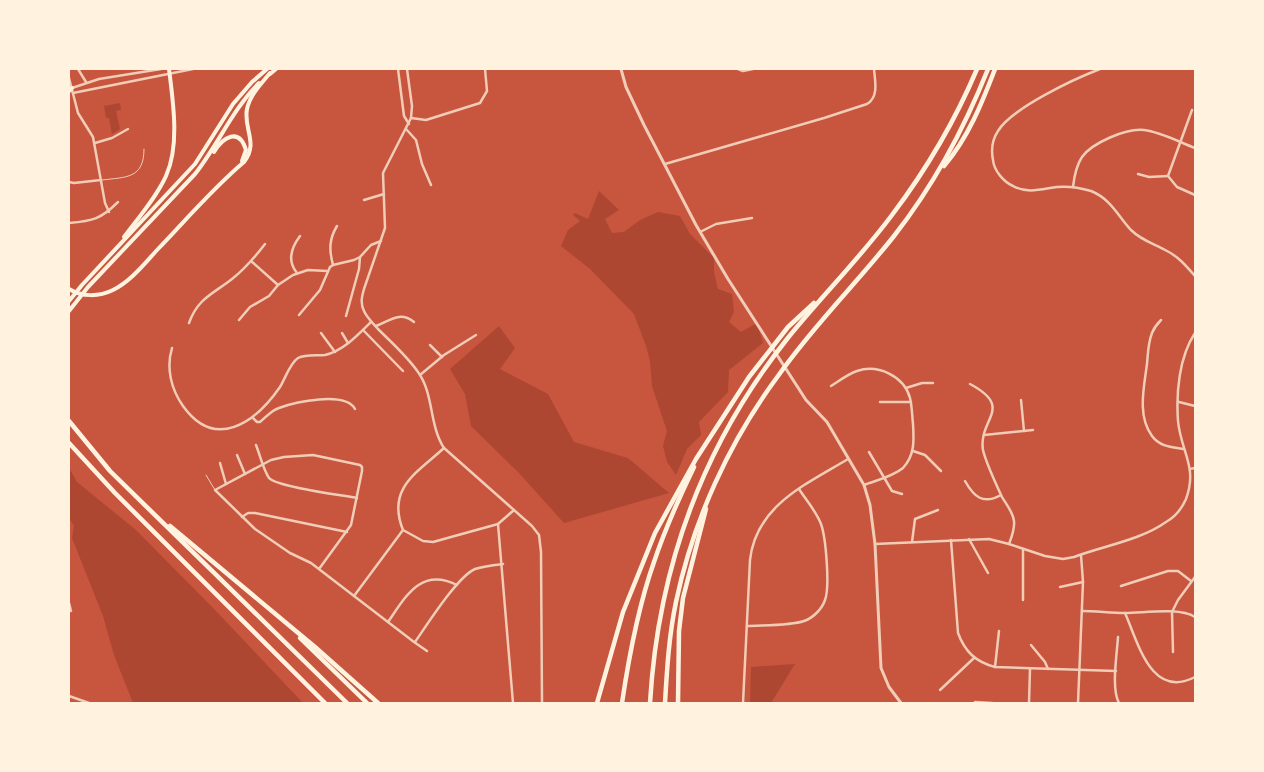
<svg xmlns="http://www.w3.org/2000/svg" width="1264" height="772" font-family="Arial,sans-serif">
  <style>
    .green { fill: #ae4732 }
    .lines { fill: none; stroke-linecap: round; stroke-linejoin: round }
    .service { stroke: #f1ccb7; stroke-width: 1 }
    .minor { stroke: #f1ccb7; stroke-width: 2.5 }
    .tertiary { stroke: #f1ccb7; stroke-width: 3 }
    .secondary { stroke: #fff3e0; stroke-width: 4 }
    .motorway { stroke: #fff3e0; stroke-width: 4.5 }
  </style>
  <rect width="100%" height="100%" fill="#c8553d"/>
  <g class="green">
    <path d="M120 103 121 110 116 111 120 129 112 134 109 118H106L104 106Z"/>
    <path d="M599 191 619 210 605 219 612 233 624 232 640 220 658 212 680 216 690 234 714 258V272L718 289 732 294 734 312 729 322 741 332 757 323 763 343 729 370 728 392 699 422 701 435 687 449 676 475 667 462 663 446 667 431 652 386 650 361 646 346 634 314 590 269 561 246 568 230 580 221 573 215 575 213 588 219Z"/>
    <path d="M499 326 515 348 500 369 548 394 574 442 628 458 669 493 564 523 519 473 471 426 465 394 450 369Z"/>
    <path d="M69 468 77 482 136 530 216 611 303 703H133L114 655 103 616 72 538 74 526 69 518Z"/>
    <path d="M795 664 771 703H750L751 667Z"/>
  </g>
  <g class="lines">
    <g class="service">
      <path d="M102 180C126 177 144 179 144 149"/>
      <path d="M206 475 215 490"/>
    </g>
    <g class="minor">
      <path d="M78 69 86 82"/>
      <path d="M398 69 404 116 409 124"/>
      <path d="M407 69 412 106 411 118 383 173 385 228 364 289C362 296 360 303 364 311 367 318 373 323 378 329 392 343 407 356 418 372 434 394 429 425 444 448L532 526 539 535 541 552 542 703"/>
      <path d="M738 69 743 71 753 69"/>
      <path d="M1100 69C1074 79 1012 108 998 131 992 140 991 150 993 160 994 171 1004 182 1013 186 1027 194 1042 189 1057 187 1068 186 1081 188 1091 191 1111 199 1118 216 1131 230 1142 241 1155 244 1167 251 1179 257 1187 267 1195 276"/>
      <path d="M69 78 78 113 93 137 105 203 109 212"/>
      <path d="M72 88 99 79 161 69"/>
      <path d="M73 93 193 69"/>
      <path d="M1192 110 1168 176 1177 187 1195 195"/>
      <path d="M411 118 426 120 480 103 487 91 485 69"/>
      <path d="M406 129 416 140 422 164 431 185"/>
      <path d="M95 143 112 138 128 129"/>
      <path d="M665 164 824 118 867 104C879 97 875 81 874 69"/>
      <path d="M1138 174 1149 177 1168 176"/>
      <path d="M69 182 74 183 101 180"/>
      <path d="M1073 187C1074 178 1076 166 1082 157 1092 143 1126 128 1144 130 1161 132 1179 142 1195 148"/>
      <path d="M364 200 384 194"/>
      <path d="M69 223C93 221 101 219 118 202"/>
      <path d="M700 232 716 224 752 218"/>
      <path d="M251 261 278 285"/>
      <path d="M333 265C329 250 329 239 337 226"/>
      <path d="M297 273C287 261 291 248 300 236"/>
      <path d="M299 315 320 290 330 267 333 265 354 260 360 257 371 245 381 241"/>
      <path d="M346 316 359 269 360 257"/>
      <path d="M239 320 250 307 269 296 278 285 293 275 308 270 327 271"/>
      <path d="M1161 320C1157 324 1154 328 1152 333 1148 343 1148 353 1147 364 1144 387 1137 416 1152 436 1160 447 1172 447 1184 449"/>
      <path d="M189 323C198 298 213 294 232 279 245 269 255 257 265 244"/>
      <path d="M376 326C391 320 400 311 414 322"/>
      <path d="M363 330 403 371"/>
      <path d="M321 333 335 352"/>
      <path d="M342 333 348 343"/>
      <path d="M430 345 442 357"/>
      <path d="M172 348C166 368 171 389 183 406 215 451 255 423 280 387 285 379 290 363 298 358 306 354 317 356 325 355 343 351 358 335 371 322"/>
      <path d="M420 375 444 355 476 335"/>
      <path d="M970 384C1015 408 978 419 983 450 986 463 996 484 1002 497 1006 504 1013 512 1014 521 1015 529 1012 536 1009 544"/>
      <path d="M831 386C839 381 848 374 857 371 878 364 904 376 910 398 912 406 912 415 913 424 914 440 915 455 903 468 892 477 877 480 864 485"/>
      <path d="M906 388 922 383H933"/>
      <path d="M1021 400 1024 431"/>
      <path d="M880 402H911"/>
      <path d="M1179 402 1195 406"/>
      <path d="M253 418 257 422H260C266 417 272 410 279 408 295 402 345 391 355 409"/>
      <path d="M984 435 1033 430"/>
      <path d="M256 445C260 455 263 469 269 478 277 487 341 495 357 498"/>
      <path d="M444 448C418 472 386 488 403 530L423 541 433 542 498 524"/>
      <path d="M913 451 925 455 941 471"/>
      <path d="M869 452 892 491 902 494"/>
      <path d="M237 455 245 474"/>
      <path d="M220 463 226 484"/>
      <path d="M1190 469 1195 468"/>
      <path d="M965 481C974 497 983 505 1001 495"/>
      <path d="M242 517 248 513H255L347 532"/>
      <path d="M969 539 988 573"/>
      <path d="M951 540 958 633C965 652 976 662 995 667L1116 671"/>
      <path d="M912 542 915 519 938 510"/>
      <path d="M875 544 989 539 1009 544 1045 556 1063 559 1074 557C1103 546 1141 540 1166 522 1175 517 1182 508 1186 499 1198 467 1181 452 1178 421 1176 393 1179 357 1195 333"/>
      <path d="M319 569 351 525 362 471V467L360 465 313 455 284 457 271 460 215 490 255 529 290 553 311 563 414 642 427 651"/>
      <path d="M1121 586 1168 571H1178L1191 581"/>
      <path d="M1060 587 1083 582"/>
      <path d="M354 596 403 530"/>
      <path d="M1023 600V549"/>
      <path d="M69 603 71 611"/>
      <path d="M1082 611C1096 611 1111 613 1125 613 1144 613 1179 607 1195 617"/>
      <path d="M1125 613C1138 642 1151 700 1195 677"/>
      <path d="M388 622C406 596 421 567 457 585"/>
      <path d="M747 626C762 625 790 626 804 621 813 618 822 609 825 600 830 587 826 538 821 524 816 511 806 500 799 489"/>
      <path d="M1118 637C1117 654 1111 689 1119 703"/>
      <path d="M415 642C427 625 457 577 475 569 484 566 494 565 503 564"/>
      <path d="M1031 645 1045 662 1048 669"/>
      <path d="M1173 652 1172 612 1178 600 1195 577"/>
      <path d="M995 667 999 631"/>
      <path d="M940 690 974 658"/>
      <path d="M69 696 89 703"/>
      <path d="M975 702 992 703"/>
      <path d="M513 703 498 524 514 510"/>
      <path d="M743 703 750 560C756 505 807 484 848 459"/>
      <path d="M1029 703 1030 669"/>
      <path d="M1078 703 1083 582 1081 555"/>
    </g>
    <path class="tertiary" d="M621 69 626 87 644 125 696 225 728 279 806 400 827 422 864 485 870 505 875 544 881 668 889 687 901 703"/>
    <g class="secondary">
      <path d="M270 74 276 69"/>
      <path d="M69 91 72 88"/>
      <path d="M214 152C223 137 239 127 246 150L242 161"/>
      <path d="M124 237C138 218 156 198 166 176 180 145 173 102 169 69"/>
      <path d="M69 289C82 297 99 297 113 290 131 281 144 264 158 249 186 220 213 188 244 162 259 143 243 129 247 109 250 95 261 84 270 73"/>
      <path d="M69 301 82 285 195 164 233 104 252 82 267 69"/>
      <path d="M69 311 88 287 195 174C218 145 232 110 259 83"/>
    </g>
    <g class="motorway">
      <path d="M944 166C968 138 982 103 995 69"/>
      <path d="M69 421 110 471 347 703"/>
      <path d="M69 443 115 493 325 703"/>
      <path d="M170 526 315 647 378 703"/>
      <path d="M300 638 367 703"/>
      <path d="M597 703 623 612 655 533 696 459 749 377 788 327 814 303"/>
      <path d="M622 703C629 656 638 607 654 562 665 529 679 498 694 467"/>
      <path d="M650 703C658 568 703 445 787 339 821 297 860 258 892 215 926 170 955 121 977 69"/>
      <path d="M665 703C667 669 669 635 676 602 693 521 729 442 778 376 813 326 856 284 894 236 934 185 964 129 988 69"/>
      <path d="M678 703 679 631 683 598 706 509"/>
    </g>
  </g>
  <rect width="1264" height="772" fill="none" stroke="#fff3e0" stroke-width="140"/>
</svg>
